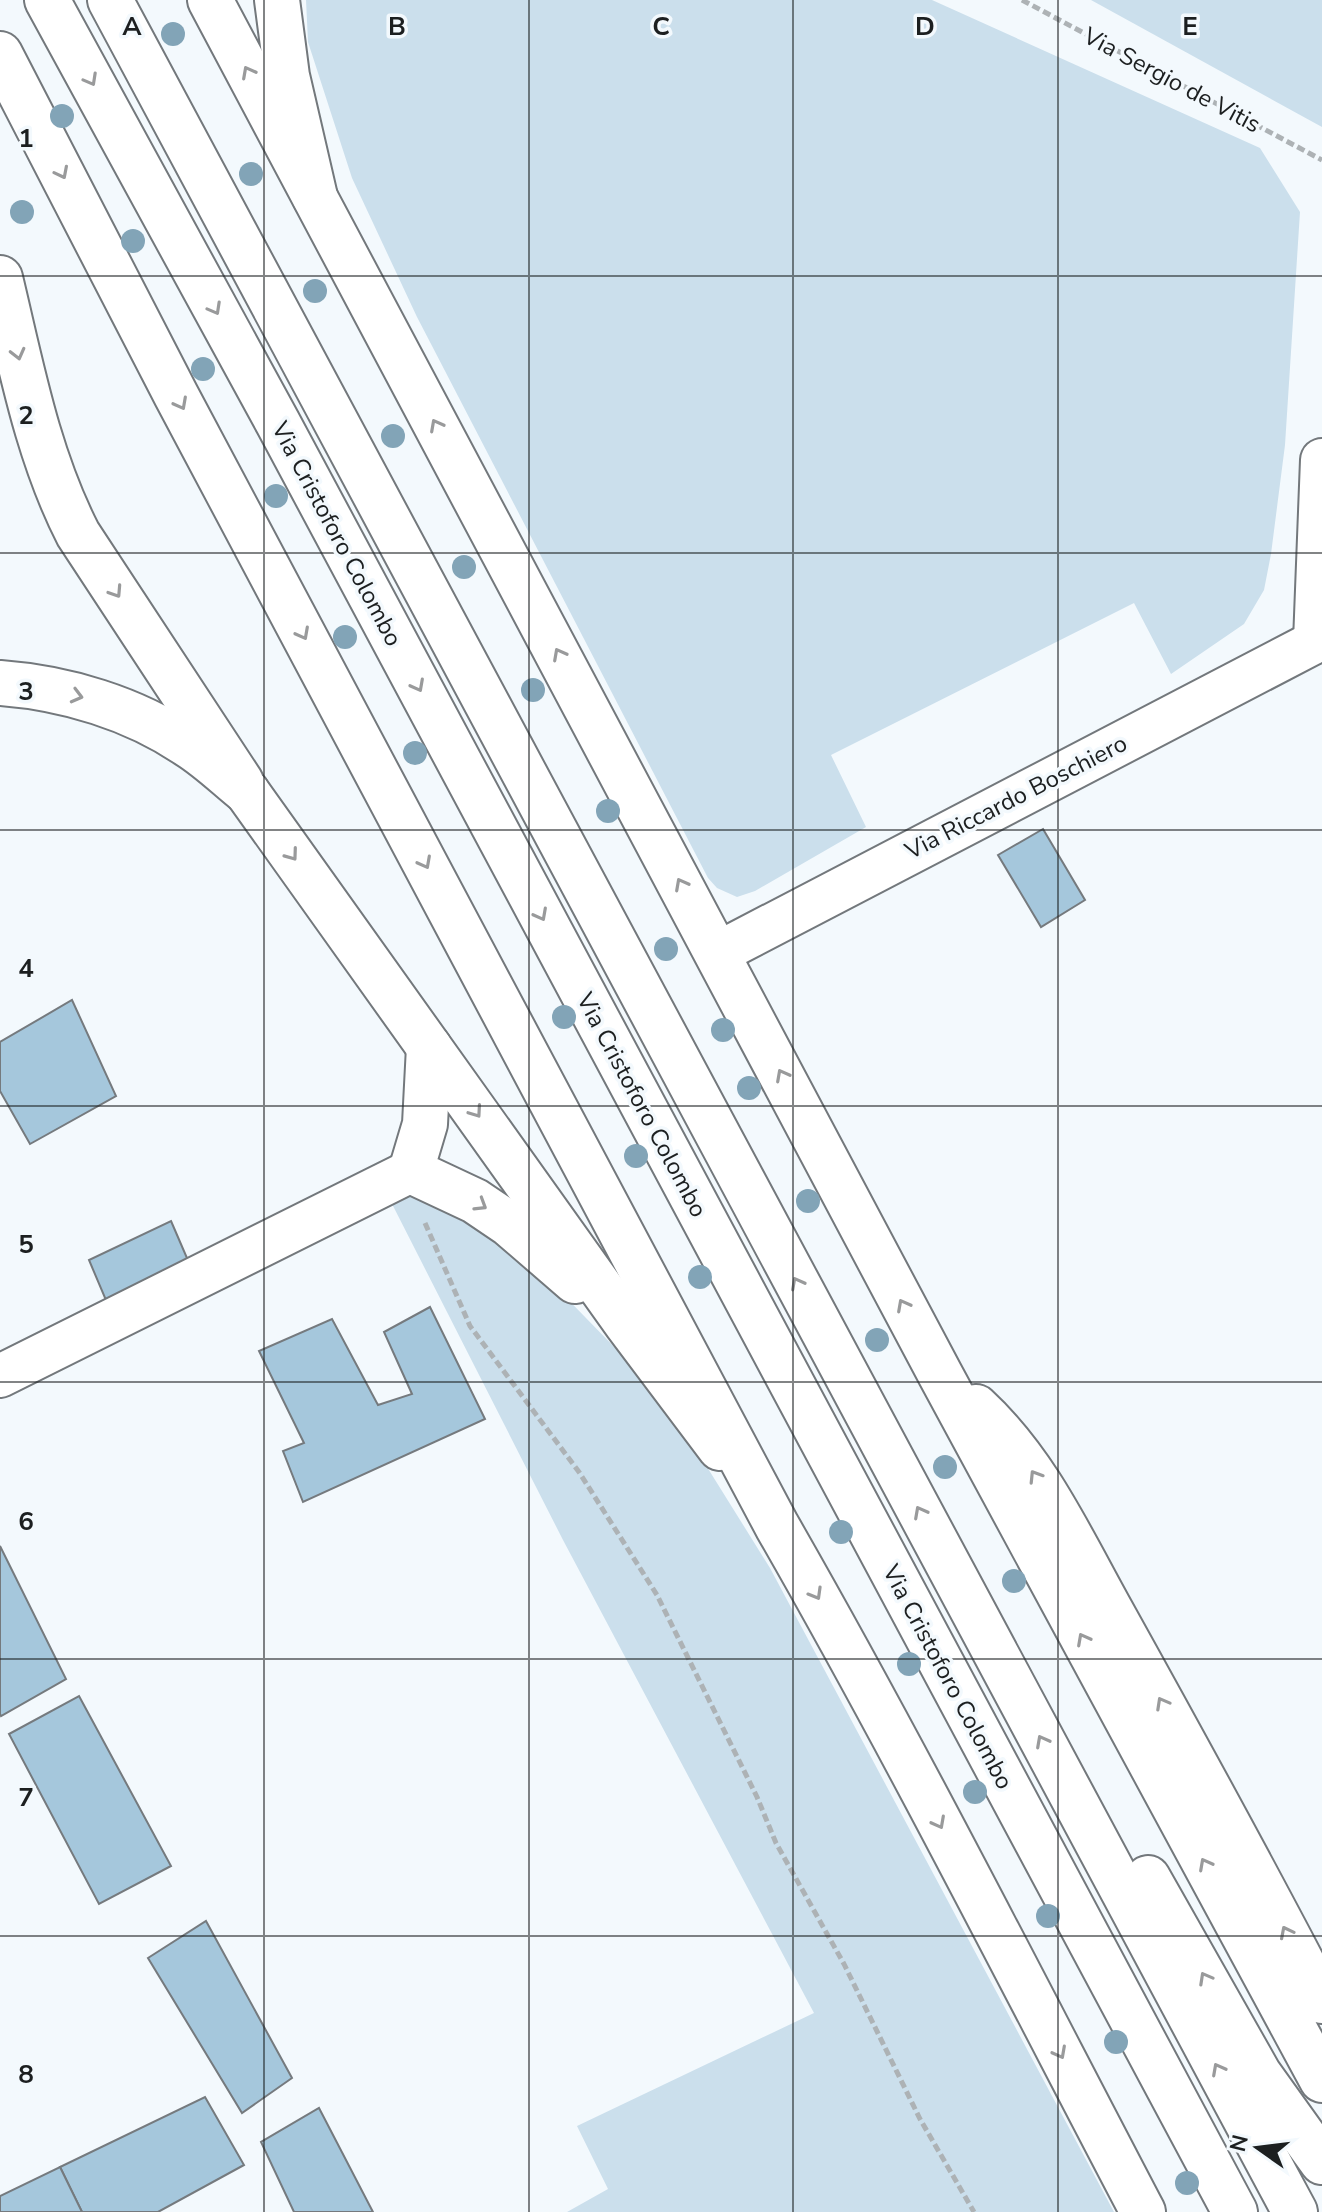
<svg xmlns="http://www.w3.org/2000/svg" width="1322" height="2212" font-family="'Nunito Sans',sans-serif">
  <style>
    .green { fill: #cbdfec }
    .building { fill: #a5c7dc; stroke: #757a7e; stroke-width: 2 }
    .lines { fill: none; stroke-linecap: round; stroke-linejoin: round }
    .minor-casing { stroke: #73787c; stroke-width: 46 }
    .secondary-casing { stroke: #73787c; stroke-width: 48 }
    .primary-casing { stroke: #73787c; stroke-width: 48 }
    .trunk-casing { stroke: #73787c; stroke-width: 48 }
    .motorway-casing { stroke: #73787c; stroke-width: 48 }
    .path { stroke: #adb2b5; stroke-width: 5; stroke-dasharray: 8 4; stroke-linecap: butt }
    .minor { stroke: #fff; stroke-width: 42 }
    .secondary { stroke: #fff; stroke-width: 44 }
    .primary { stroke: #fff; stroke-width: 44 }
    .trunk { stroke: #fff; stroke-width: 44 }
    .motorway { stroke: #fff; stroke-width: 44 }
    .tree { fill: #82a4b7 }
    .oneway { stroke: #999a9b }
    .grid { fill: none; stroke: #1c1f20; stroke-width: 2; stroke-opacity: 0.55 }
    .labels { text-anchor: middle; stroke-width: 7; stroke-linejoin: round; paint-order: stroke }
    .street-label { font-size: 24px; fill: #1c1f20; stroke: #f3f9fd }
    .grid-label { font-size: 26px; text-anchor: middle; font-weight: bold; fill: #1c1f20; stroke: #f3f9fd; stroke-width: 7; stroke-linejoin: round; paint-order: stroke }
  </style>
  <rect width="100%" height="100%" fill="#f3f9fd"/>
  <g class="green">
    <path d="M306 0H932L1260 148 1300 212 1285 445 1271 554 1264 590 1244 624 1171 674 1134 603 831 755 866 827 755 891 737 897 717 888 708 878 417 317 352 178 308 42Z"/>
    <path d="M1091 0H1322V127Z"/>
    <path d="M406 1193 440 1202 546 1277 664 1398 770 1568 1114 2212H567L608 2189 577 2126 814 2013 563 1540 389 1198Z"/>
  </g>
  <g class="building">
    <path d="M1043 829 1085 900 1041 927 998 855Z"/>
    <path d="M72 1000 116 1096 30 1144 0 1091V1042Z"/>
    <path d="M171 1221 190 1265 108 1305 89 1260Z"/>
    <path d="M430 1307 485 1419 303 1502 283 1451 304 1443 259 1351 332 1319 378 1405 412 1394 384 1332Z"/>
    <path d="M0 1546 66 1679 1 1716 0 1714Z"/>
    <path d="M79 1696 171 1866 99 1904 9 1734Z"/>
    <path d="M206 1921 292 2078 242 2113 148 1958Z"/>
    <path d="M205 2097 244 2165 158 2212H82L60 2167Z"/>
    <path d="M319 2108 373 2212H294L261 2142Z"/>
    <path d="M60 2167 82 2212H0V2196Z"/>
  </g>
  <g class="lines">
    <defs>
      <g id="minor">
        <path d="M1315 642 1322 460"/>
        <path d="M718 953 1315 642"/>
        <path d="M0 1376 411 1171"/>
      </g>
      <g id="secondary">
        <path d="M247 792 626 1323 720 1448"/>
        <path d="M429 1047 425 1124 411 1171 475 1201 509 1224 575 1281"/>
      </g>
      <g id="primary">
        <path d="M210 0 940 1374 1322 2080"/>
        <path d="M0 54 176 395 777 1526C906 1751 1023 1983 1143 2212"/>
        <path d="M0 278C21 365 37 454 78 534L241 782"/>
        <path d="M976 1407C1039 1465 1074 1546 1116 1620 1186 1746 1255 1872 1322 2001"/>
      </g>
      <g id="trunk">
        <path d="M47 0 278 423 1235 2212"/>
        <path d="M110 0 1295 2212"/>
        <path d="M1148 1878 1259 2074 1322 2162"/>
      </g>
      <g id="motorway">
        <path d="M277 0 287 76 315 197"/>
        <path d="M0 683C66 688 133 708 188 745 209 758 227 776 247 792"/>
      </g>
    </defs>
    <use href="#minor" class="minor-casing"/>
    <use href="#secondary" class="secondary-casing"/>
    <use href="#primary" class="primary-casing"/>
    <use href="#trunk" class="trunk-casing"/>
    <use href="#motorway" class="motorway-casing"/>
    <g class="path">
      <path d="M1022 0 1322 160"/>
      <path d="M425 1223 470 1326 579 1472 657 1595 757 1797 776 1843 844 1964 920 2119 974 2212"/>
    </g>
    <use href="#minor" class="minor"/>
    <use href="#secondary" class="secondary"/>
    <use href="#primary" class="primary"/>
    <use href="#trunk" class="trunk"/>
    <use href="#motorway" class="motorway"/>
  </g>
  <g class="tree">
    <circle cx="173" cy="34" r="12"/>
    <circle cx="62" cy="116" r="12"/>
    <circle cx="251" cy="174" r="12"/>
    <circle cx="22" cy="212" r="12"/>
    <circle cx="133" cy="241" r="12"/>
    <circle cx="315" cy="291" r="12"/>
    <circle cx="203" cy="369" r="12"/>
    <circle cx="393" cy="436" r="12"/>
    <circle cx="276" cy="496" r="12"/>
    <circle cx="464" cy="567" r="12"/>
    <circle cx="345" cy="637" r="12"/>
    <circle cx="533" cy="690" r="12"/>
    <circle cx="415" cy="753" r="12"/>
    <circle cx="608" cy="811" r="12"/>
    <circle cx="666" cy="949" r="12"/>
    <circle cx="564" cy="1017" r="12"/>
    <circle cx="723" cy="1030" r="12"/>
    <circle cx="749" cy="1088" r="12"/>
    <circle cx="636" cy="1156" r="12"/>
    <circle cx="808" cy="1201" r="12"/>
    <circle cx="700" cy="1277" r="12"/>
    <circle cx="877" cy="1340" r="12"/>
    <circle cx="945" cy="1467" r="12"/>
    <circle cx="841" cy="1532" r="12"/>
    <circle cx="1014" cy="1581" r="12"/>
    <circle cx="909" cy="1664" r="12"/>
    <circle cx="975" cy="1792" r="12"/>
    <circle cx="1048" cy="1916" r="12"/>
    <circle cx="1116" cy="2042" r="12"/>
    <circle cx="1187" cy="2183" r="12"/>
  </g>
  <defs><path id="oneway-chevron" d="M-2-3.5L2.5 0L-2 3.5" fill="none" stroke-width="1.6" stroke-linecap="round" stroke-linejoin="round" transform="scale(2)"/></defs>
  <g class="oneway">
    <use href="#oneway-chevron" transform="translate(248 72) rotate(-118)"/>
    <use href="#oneway-chevron" transform="translate(91 80) rotate(61)"/>
    <use href="#oneway-chevron" transform="translate(62 173) rotate(63)"/>
    <use href="#oneway-chevron" transform="translate(215 309) rotate(61)"/>
    <use href="#oneway-chevron" transform="translate(18 354) rotate(76)"/>
    <use href="#oneway-chevron" transform="translate(181 404) rotate(62)"/>
    <use href="#oneway-chevron" transform="translate(436 425) rotate(-118)"/>
    <use href="#oneway-chevron" transform="translate(116 592) rotate(57)"/>
    <use href="#oneway-chevron" transform="translate(303 634) rotate(62)"/>
    <use href="#oneway-chevron" transform="translate(559 654) rotate(-118)"/>
    <use href="#oneway-chevron" transform="translate(418 686) rotate(62)"/>
    <use href="#oneway-chevron" transform="translate(77 696) rotate(15)"/>
    <use href="#oneway-chevron" transform="translate(292 855) rotate(54)"/>
    <use href="#oneway-chevron" transform="translate(425 863) rotate(62)"/>
    <use href="#oneway-chevron" transform="translate(681 884) rotate(-118)"/>
    <use href="#oneway-chevron" transform="translate(541 915) rotate(62)"/>
    <use href="#oneway-chevron" transform="translate(782 1075) rotate(-118)"/>
    <use href="#oneway-chevron" transform="translate(476 1112) rotate(55)"/>
    <use href="#oneway-chevron" transform="translate(481 1205) rotate(32)"/>
    <use href="#oneway-chevron" transform="translate(797 1283) rotate(-118)"/>
    <use href="#oneway-chevron" transform="translate(903 1305) rotate(-118)"/>
    <use href="#oneway-chevron" transform="translate(1035 1476) rotate(-122)"/>
    <use href="#oneway-chevron" transform="translate(920 1512) rotate(-118)"/>
    <use href="#oneway-chevron" transform="translate(816 1594) rotate(60)"/>
    <use href="#oneway-chevron" transform="translate(1083 1639) rotate(-118)"/>
    <use href="#oneway-chevron" transform="translate(1162 1703) rotate(-119)"/>
    <use href="#oneway-chevron" transform="translate(1042 1741) rotate(-118)"/>
    <use href="#oneway-chevron" transform="translate(939 1823) rotate(62)"/>
    <use href="#oneway-chevron" transform="translate(1205 1864) rotate(-118)"/>
    <use href="#oneway-chevron" transform="translate(1286 1932) rotate(-117)"/>
    <use href="#oneway-chevron" transform="translate(1205 1978) rotate(-119)"/>
    <use href="#oneway-chevron" transform="translate(1060 2053) rotate(62)"/>
    <use href="#oneway-chevron" transform="translate(1218 2069) rotate(-118)"/>
  </g>
  <path class="grid" d="M264 0V2212M529 0V2212M793 0V2212M1058 0V2212M0 276H1322M0 553H1322M0 830H1322M0 1106H1322M0 1382H1322M0 1659H1322M0 1936H1322"/>
  <g class="labels">
    <g class="street-label">
      <text transform="translate(1172 80) rotate(28)" y="8">Via Sergio de Vitis</text>
      <text transform="translate(337 534) rotate(62)" y="8">Via Cristoforo Colombo</text>
      <text transform="translate(1016 797) rotate(-27)" y="8">Via Riccardo Boschiero</text>
      <text transform="translate(642 1105) rotate(62)" y="8">Via Cristoforo Colombo</text>
      <text transform="translate(948 1677) rotate(62)" y="8">Via Cristoforo Colombo</text>
    </g>
  </g>
  <g class="grid-label">
    <text x="132" y="35">A</text>
    <text x="397" y="35">B</text>
    <text x="661" y="35">C</text>
    <text x="925" y="35">D</text>
    <text x="1190" y="35">E</text>
    <text x="26" y="147">1</text>
    <text x="26" y="424">2</text>
    <text x="26" y="700">3</text>
    <text x="26" y="977">4</text>
    <text x="26" y="1253">5</text>
    <text x="26" y="1530">6</text>
    <text x="26" y="1806">7</text>
    <text x="26" y="2083">8</text>
  </g>
  <g transform="translate(1258 2148) rotate(284)" stroke="#f3f9fd" stroke-width="6" paint-order="stroke">
  <path d="M0-6L14 30L0 20L-14 30Z" fill="#1c1f20"/>
  <text y="-12" font-size="22" font-weight="bold" text-anchor="middle" fill="#1c1f20">N</text>
  </g>
</svg>
